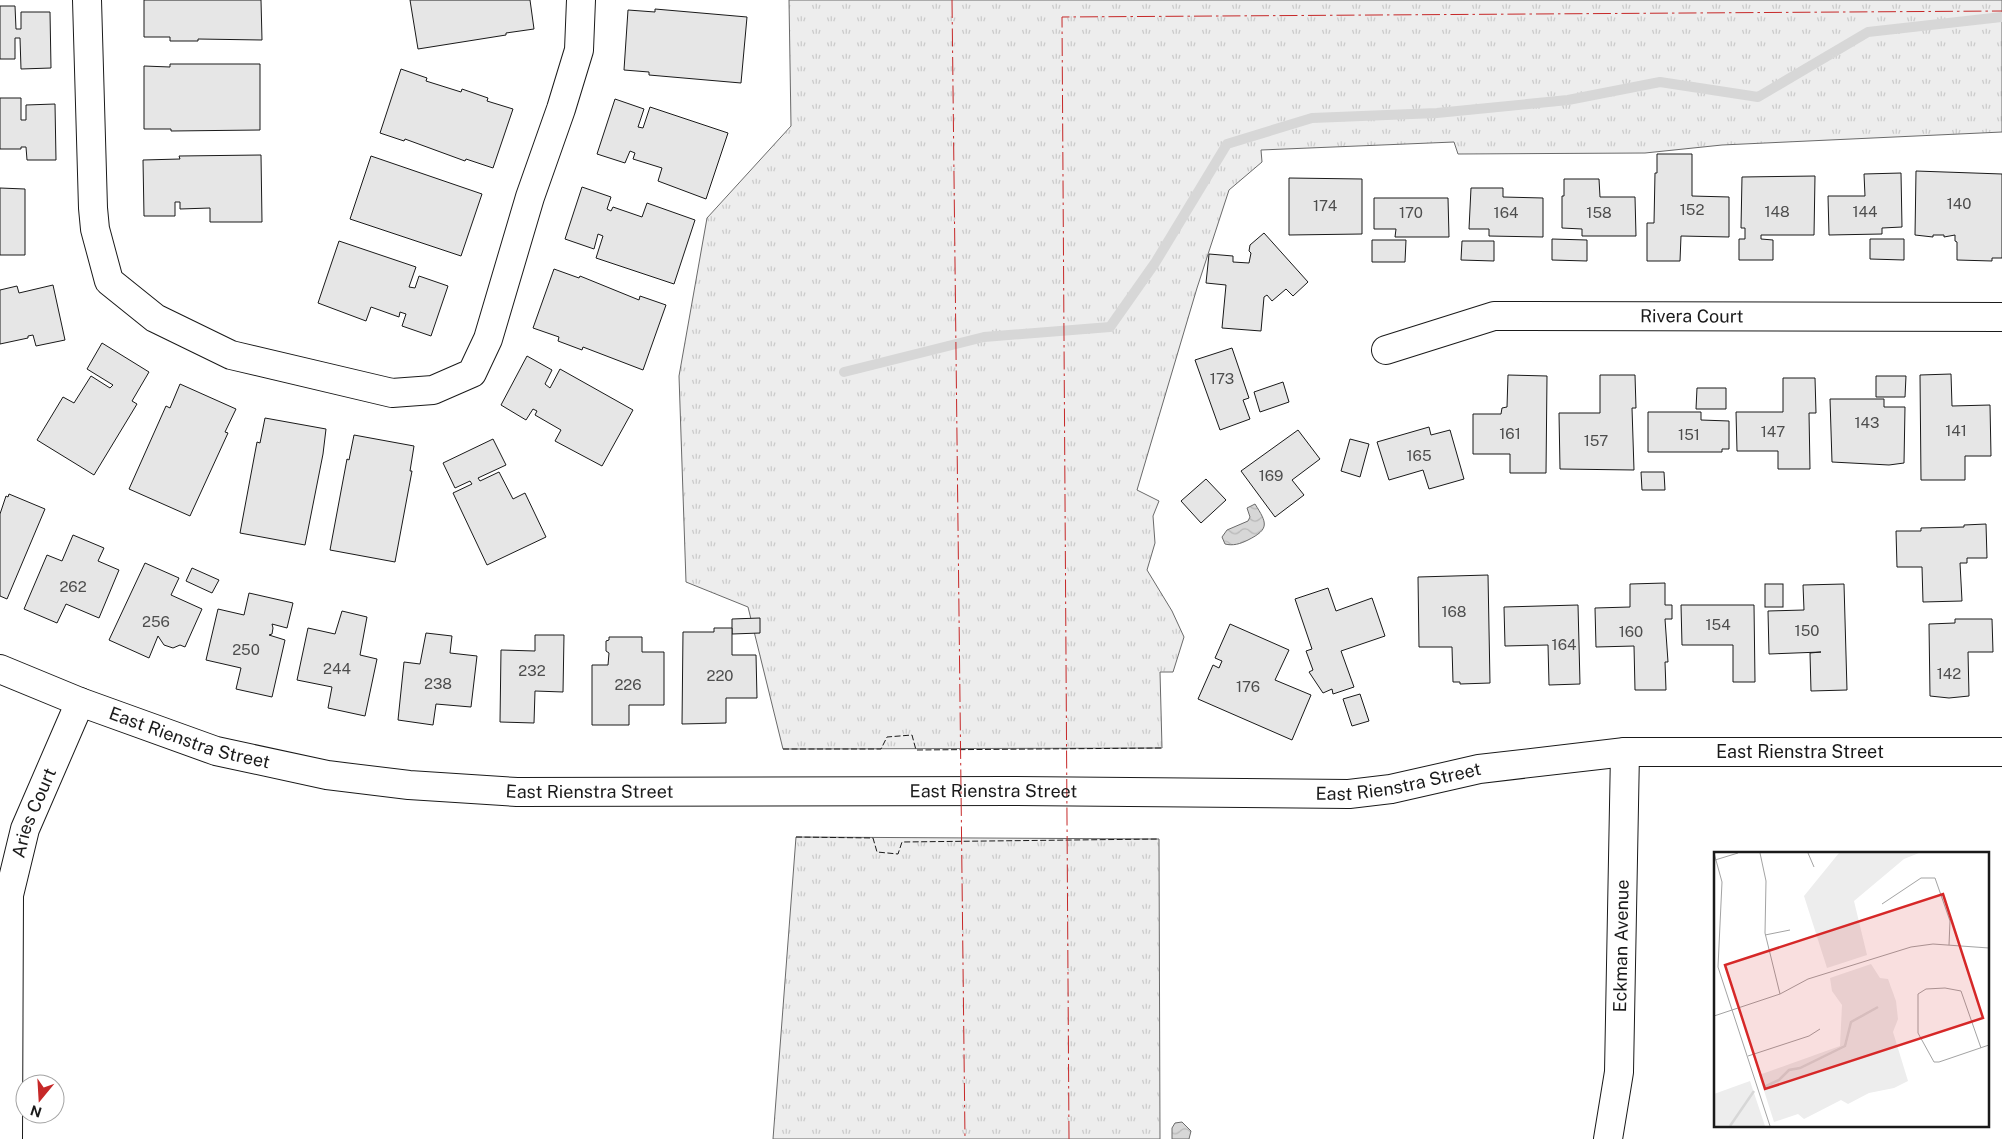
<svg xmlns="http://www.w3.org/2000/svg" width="2002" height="1139" font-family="'Public Sans',sans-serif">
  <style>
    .grass { fill: url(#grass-tufts); stroke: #6a6a6a }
    .water { fill: url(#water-waves); stroke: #6a6a6a }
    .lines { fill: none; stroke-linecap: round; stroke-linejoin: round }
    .stream { stroke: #d7d7d7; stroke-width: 10 }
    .building { fill: #e6e6e6; stroke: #1a1a1a }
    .minor-casing { stroke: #1a1a1a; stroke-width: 30 }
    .minor { stroke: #fff; stroke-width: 28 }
    .fence { stroke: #1a1a1a; stroke-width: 1; stroke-dasharray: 6 2.5; stroke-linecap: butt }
    .power { stroke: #c62828; stroke-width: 1; stroke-dasharray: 18 4 2.5 4; stroke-linecap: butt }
    .labels { text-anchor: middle; stroke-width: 4; stroke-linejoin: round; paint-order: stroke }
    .number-label { font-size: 15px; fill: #4d4d4d }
    .street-label { font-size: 18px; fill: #1a1a1a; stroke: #fff }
    .inset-river { fill: none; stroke: #d7d7d7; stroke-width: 2.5 }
    .inset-road { fill: none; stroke: #a3a3a3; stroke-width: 1 }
    .view { fill: #d62828; fill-opacity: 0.15; stroke: #d62828; stroke-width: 2.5 }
    .inset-edge { fill: none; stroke: #1a1a1a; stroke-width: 2.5 }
  </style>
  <defs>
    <pattern id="grass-tufts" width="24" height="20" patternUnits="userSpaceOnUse" patternTransform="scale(1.25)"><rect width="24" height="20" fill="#ededed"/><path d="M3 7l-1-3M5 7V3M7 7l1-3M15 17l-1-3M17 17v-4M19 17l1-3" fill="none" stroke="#cbcbcb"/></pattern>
    <pattern id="water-waves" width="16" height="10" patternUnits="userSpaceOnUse" patternTransform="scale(1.25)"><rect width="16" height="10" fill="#d7d7d7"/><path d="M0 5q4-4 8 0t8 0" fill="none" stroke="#b8b8b8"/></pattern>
  </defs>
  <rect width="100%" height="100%" fill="#fff"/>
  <g class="grass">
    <path d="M789 0H2002V132L1722 145 1645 153 1458 154 1454 142 1261 150 1262 162 1229 190 1197 288 1137 490 1159 501 1153 516 1155 543 1147 570 1172 611 1184 637 1173 672H1160L1162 748 783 749 748 607 686 582 679 376 707 218 791 126Z"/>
    <path d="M796 837 1159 839 1160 1139H773Z"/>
  </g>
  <g class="water">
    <path d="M1255 504C1267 523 1270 529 1248 540 1240 544 1233 546 1225 544L1222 537 1227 530 1248 521 1250 517 1247 508Z"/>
    <path d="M1182 1122 1191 1131 1189 1139H1172V1128L1175 1123Z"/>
  </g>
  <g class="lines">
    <path class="stream" d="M844 372 984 337 1110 327 1155 263 1227 144 1312 118 1437 113 1568 100 1660 82 1758 97 1868 32 2002 17"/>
  </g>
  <g class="building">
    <path d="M144 0H261L262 40 198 39V41H170V37H144Z"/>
    <path d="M410 0H530L534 29 506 33V35L418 49Z"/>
    <path d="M0 6H15L16 29H21V12H50L51 68 21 69 20 38H15V59H0Z"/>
    <path d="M655 9 747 17 741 83 649 75V72L624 70 628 10 655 12Z"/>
    <path d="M170 64H260V130L171 131V129H144V66L170 67Z"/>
    <path d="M401 69 427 78 426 81 461 92 462 89 488 98 487 101 513 109 493 168 466 159 465 161 405 139 404 141 380 133Z"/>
    <path d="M0 98H21V120H26V105L55 104 56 160H27L26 147H21V149H0Z"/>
    <path d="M615 99 644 109 638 127 643 128 650 107 728 133 706 199 658 181 662 168 633 159 635 153 630 151 625 163 597 154Z"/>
    <path d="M1657 154H1692V196L1729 197V237L1681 236 1680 261H1647V223H1654L1655 173H1657Z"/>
    <path d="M261 155 262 222H210V208L180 209V202H175V216H144L143 160 180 159 179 156Z"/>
    <path d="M371 156 482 194 461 256 350 219Z"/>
    <path d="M1916 171 2002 174V258H1992V261L1957 260V242L1955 241V235L1944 237V235H1933V237L1915 235Z"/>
    <path d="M1901 173 1902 227 1882 228V234L1829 235 1828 196H1865L1864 174Z"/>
    <path d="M1815 176 1814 235H1761V239L1773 240V260H1739V239H1745V228H1741L1742 177Z"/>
    <path d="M1289 178 1362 179V234L1289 235Z"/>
    <path d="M1564 179H1599L1600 197H1635L1636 236H1582V229L1562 228V196H1564Z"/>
    <path d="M582 187 611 197 607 209 611 211 613 207 642 217 647 203 695 220 674 284 596 258 603 236 598 234 594 249 565 239Z"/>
    <path d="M0 188 25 189V255H0Z"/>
    <path d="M1471 188H1503V197L1543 198V237L1489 236V229H1469Z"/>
    <path d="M1374 198H1448L1449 237H1395L1396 229H1374Z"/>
    <path d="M1264 233 1308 282 1293 296 1286 289 1272 301 1267 295 1264 297 1261 331 1222 328 1226 285 1206 283 1209 254 1233 256V262L1249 263 1251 253 1249 251 1250 245Z"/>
    <path d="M1552 239 1587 240V261L1552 260Z"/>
    <path d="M1870 239H1904V260L1870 259Z"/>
    <path d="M1372 240H1406L1405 262H1372Z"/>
    <path d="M339 241 416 267 409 287 415 288 419 276 448 286 431 336 402 326 406 314 400 312 399 317 371 307 366 321 318 303Z"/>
    <path d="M1462 241H1494V261L1461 260Z"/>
    <path d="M554 269 579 278 580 276 639 300 640 296 666 305 643 370 583 347 582 350 558 341 559 337 533 328Z"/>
    <path d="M53 285 65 340 36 346 33 335 28 336V338L0 344V290L17 286 19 293Z"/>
    <path d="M102 343 149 372 132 401 137 404 94 475 37 440 63 397 74 403 91 376 110 388 113 385 87 369Z"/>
    <path d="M1232 348 1249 398 1243 400 1250 419 1220 430 1195 360Z"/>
    <path d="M527 356 552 370 545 384 550 388 560 369 633 410 602 466 555 441 561 430 535 415 537 411 533 409 526 420 501 405Z"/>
    <path d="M1951 374 1952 406 1990 405 1991 456H1965V480H1921L1920 375Z"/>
    <path d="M1508 375 1547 376 1546 473H1510V454H1473V414H1501L1502 408 1507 407Z"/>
    <path d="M1600 375H1635L1636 408H1632L1634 470 1560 469 1559 413H1600Z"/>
    <path d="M1876 376H1906L1905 397H1876Z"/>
    <path d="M1783 378H1815L1816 413H1809L1810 469H1778V451H1737L1736 412H1783Z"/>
    <path d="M1283 382 1289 402 1260 412 1254 392Z"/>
    <path d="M180 384 236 409 225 432 228 433 190 516 129 489 166 406 170 408Z"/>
    <path d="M1697 388H1726V409H1696Z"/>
    <path d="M1830 399H1884V407H1905L1904 463 1889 465 1832 462Z"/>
    <path d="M1648 412H1701V420L1729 421V449H1722V452H1648Z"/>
    <path d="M265 418 326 429 323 454 305 545 240 533 257 442 260 443Z"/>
    <path d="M1429 427 1431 435 1450 430 1464 479 1429 489 1423 470 1389 480 1377 442Z"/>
    <path d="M1298 430 1320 459 1292 480 1304 495 1275 517 1241 471Z"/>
    <path d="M354 435 414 446 410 471H412L395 562 330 550 347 459 349 460Z"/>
    <path d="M493 439 506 465 478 478 480 481 499 472 513 499 525 493 546 537 487 565 453 493 472 484 470 481 455 488 443 463Z"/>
    <path d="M1350 439 1369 444 1360 477 1341 471Z"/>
    <path d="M1641 472H1664L1665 490H1642Z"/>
    <path d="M1206 479 1226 500 1201 523 1181 501Z"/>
    <path d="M9 494 45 509 7 599 0 596V514L6 496 8 497Z"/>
    <path d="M1986 524 1987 558H1967V563H1960L1962 601 1923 602 1922 567H1897L1896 531H1921V528L1964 527V525Z"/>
    <path d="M73 535 104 548 98 561 119 570 99 618 66 604 57 623 24 609 47 555 62 561Z"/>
    <path d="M145 563 179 578 171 595 202 609 185 647 180 645 173 648 164 645 158 636 149 658 109 640Z"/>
    <path d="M192 568 219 580 212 593 186 581Z"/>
    <path d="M1488 575 1490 683 1460 684V682H1453L1452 647H1419L1418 577Z"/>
    <path d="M1665 583V605H1672V619H1665L1668 662H1665L1666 690H1635L1634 646 1596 647 1595 608 1630 607V584Z"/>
    <rect x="1765" y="584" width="18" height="23"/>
    <path d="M1844 584 1847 690 1811 691 1810 653 1821 652 1769 654 1768 611 1804 610 1803 585Z"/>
    <path d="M1328 588 1336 611 1372 598 1385 636 1341 651 1354 687 1333 694 1332 689 1323 693 1309 672 1313 670 1306 651 1312 649 1295 599Z"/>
    <path d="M249 593 293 603 287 628 272 624 273 628 272 634 269 635 285 640 272 697 236 689 241 668 206 660 218 609 244 615Z"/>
    <path d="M1578 605 1580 684 1549 685 1548 645 1505 646 1504 607Z"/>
    <path d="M1681 605H1754L1755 682H1733V645H1682Z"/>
    <path d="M342 611 367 617 360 655 377 659 365 716 328 708 332 687 297 680 308 628 335 634Z"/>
    <path d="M760 618V633L732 634V619Z"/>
    <path d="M1955 619H1992L1993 652H1968L1969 696 1949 698 1930 696 1929 624 1955 623Z"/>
    <path d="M1230 624 1289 650 1275 680 1311 695 1292 740 1198 699 1213 665 1219 668 1222 661 1215 658Z"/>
    <path d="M714 628H732V655H756L757 698H726V723L682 724 683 632H714Z"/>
    <path d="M426 633 452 636 450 653 477 656 471 707 436 704 433 725 398 720 404 662 420 664Z"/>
    <path d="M535 635H564L563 692 535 691 534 723 500 722 501 650 535 651Z"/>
    <path d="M609 637H642V652H664V705H629V725H592V665H608L609 653 606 651V641L609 640Z"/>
    <path d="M1360 694 1369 721 1352 726 1343 699Z"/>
  </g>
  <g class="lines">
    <defs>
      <g id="minor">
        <path d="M87 0 93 208 95 229 109 281 155 318 231 355 392 393 433 390 472 373 488 339 530 197 561 109 579 50 581 0"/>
        <path id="s1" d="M1386 350 1494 316 2002 317"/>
        <path id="s2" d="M0 669 80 702 216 751 327 775 409 785 517 792 1011 791 1349 794 1391 789 1479 769 1625 752H2002"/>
        <path id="s3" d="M8 1139 9 895 25 829 80 702"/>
        <path id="s4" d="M1608 1139 1619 1072 1625 752"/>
      </g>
    </defs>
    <use href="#minor" class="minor-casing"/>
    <use href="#minor" class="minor"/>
    <g class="fence">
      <path d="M783 749H881L887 737 912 735 916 750 1162 748"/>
      <path d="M796 837 873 838 877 852 898 854 902 842 1159 839"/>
    </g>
    <g class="power">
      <path d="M952 0 965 1139"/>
      <path d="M1069 1139 1062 17 2002 11"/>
    </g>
  </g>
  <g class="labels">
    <g class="number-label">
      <text x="1959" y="209">140</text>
      <text x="1325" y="211">174</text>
      <text x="1692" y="215">152</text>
      <text x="1777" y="217">148</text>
      <text x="1865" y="217">144</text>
      <text x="1411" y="218">170</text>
      <text x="1506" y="218">164</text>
      <text x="1599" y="218">158</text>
      <text x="1222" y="384">173</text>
      <text x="1867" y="428">143</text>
      <text x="1956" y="436">141</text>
      <text x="1773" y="437">147</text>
      <text x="1510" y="439">161</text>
      <text x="1689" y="440">151</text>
      <text x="1596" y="446">157</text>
      <text x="1419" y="461">165</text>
      <text x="1271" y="481">169</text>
      <text x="73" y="592">262</text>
      <text x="1454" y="617">168</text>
      <text x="156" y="627">256</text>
      <text x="1718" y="630">154</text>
      <text x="1807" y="636">150</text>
      <text x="1631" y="637">160</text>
      <text x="1564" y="650">164</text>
      <text x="246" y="655">250</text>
      <text x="337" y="674">244</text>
      <text x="532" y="676">232</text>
      <text x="1949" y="679">142</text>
      <text x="720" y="681">220</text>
      <text x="438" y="689">238</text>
      <text x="628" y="690">226</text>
      <text x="1248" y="692">176</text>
    </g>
    <g class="street-label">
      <text dy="6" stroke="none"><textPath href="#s1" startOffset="311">Rivera Court</textPath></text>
      <text dy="6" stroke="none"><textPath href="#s2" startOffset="202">East Rienstra Street</textPath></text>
      <text dy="6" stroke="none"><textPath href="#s2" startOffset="1822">East Rienstra Street</textPath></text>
      <text dy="6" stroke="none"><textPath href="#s2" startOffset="1418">East Rienstra Street</textPath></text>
      <text dy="6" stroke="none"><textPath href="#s2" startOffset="1012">East Rienstra Street</textPath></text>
      <text dy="6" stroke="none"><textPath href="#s2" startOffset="608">East Rienstra Street</textPath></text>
      <text dy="6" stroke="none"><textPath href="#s3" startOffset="330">Aries Court</textPath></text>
      <text dy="6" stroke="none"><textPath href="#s4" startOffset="194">Eckman Avenue</textPath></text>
    </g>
  </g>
  <g transform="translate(1714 852)">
    <rect width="275" height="275" fill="#fff"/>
    <path d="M125 1H205L190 7 140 49 153 103 113 116 90 44ZM157 112 166 126 174 127 182 149 184 167 179 180 194 229 180 236 155 241 134 252 127 248 90 267 84 262 60 270 45 223 126 194 128 153 118 139 116 126Z" fill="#ededed"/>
    <path d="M36 229 51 274H0V242Z" fill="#ededed"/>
    <path class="inset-river" d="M50 235 65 228 75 218 86 216 131 194 137 170 164 155M16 274 40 239"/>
    <path class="inset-road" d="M0 1 8 30 4 115 56 274M46 1 52 29 51 81 66 142M94 1 100 15M1 8 24 1M168 52 207 26H221L236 69 235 93M51 83 76 78M0 164 66 142 94 127 197 95 219 92 275 96M267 196 247 139 231 136 212 137 204 142V181L220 210H225L275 193M34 204 95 184 106 177"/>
    <path class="view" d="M229 42 269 166 51 237 11 113Z"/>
    <rect width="275" height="275" class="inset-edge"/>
  </g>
  <g transform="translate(40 1099) rotate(198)"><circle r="24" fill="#ffffff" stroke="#a3a3a3"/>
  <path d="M0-4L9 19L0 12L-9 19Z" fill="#c62828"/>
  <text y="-8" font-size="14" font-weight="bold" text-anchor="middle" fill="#1a1a1a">N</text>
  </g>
</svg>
